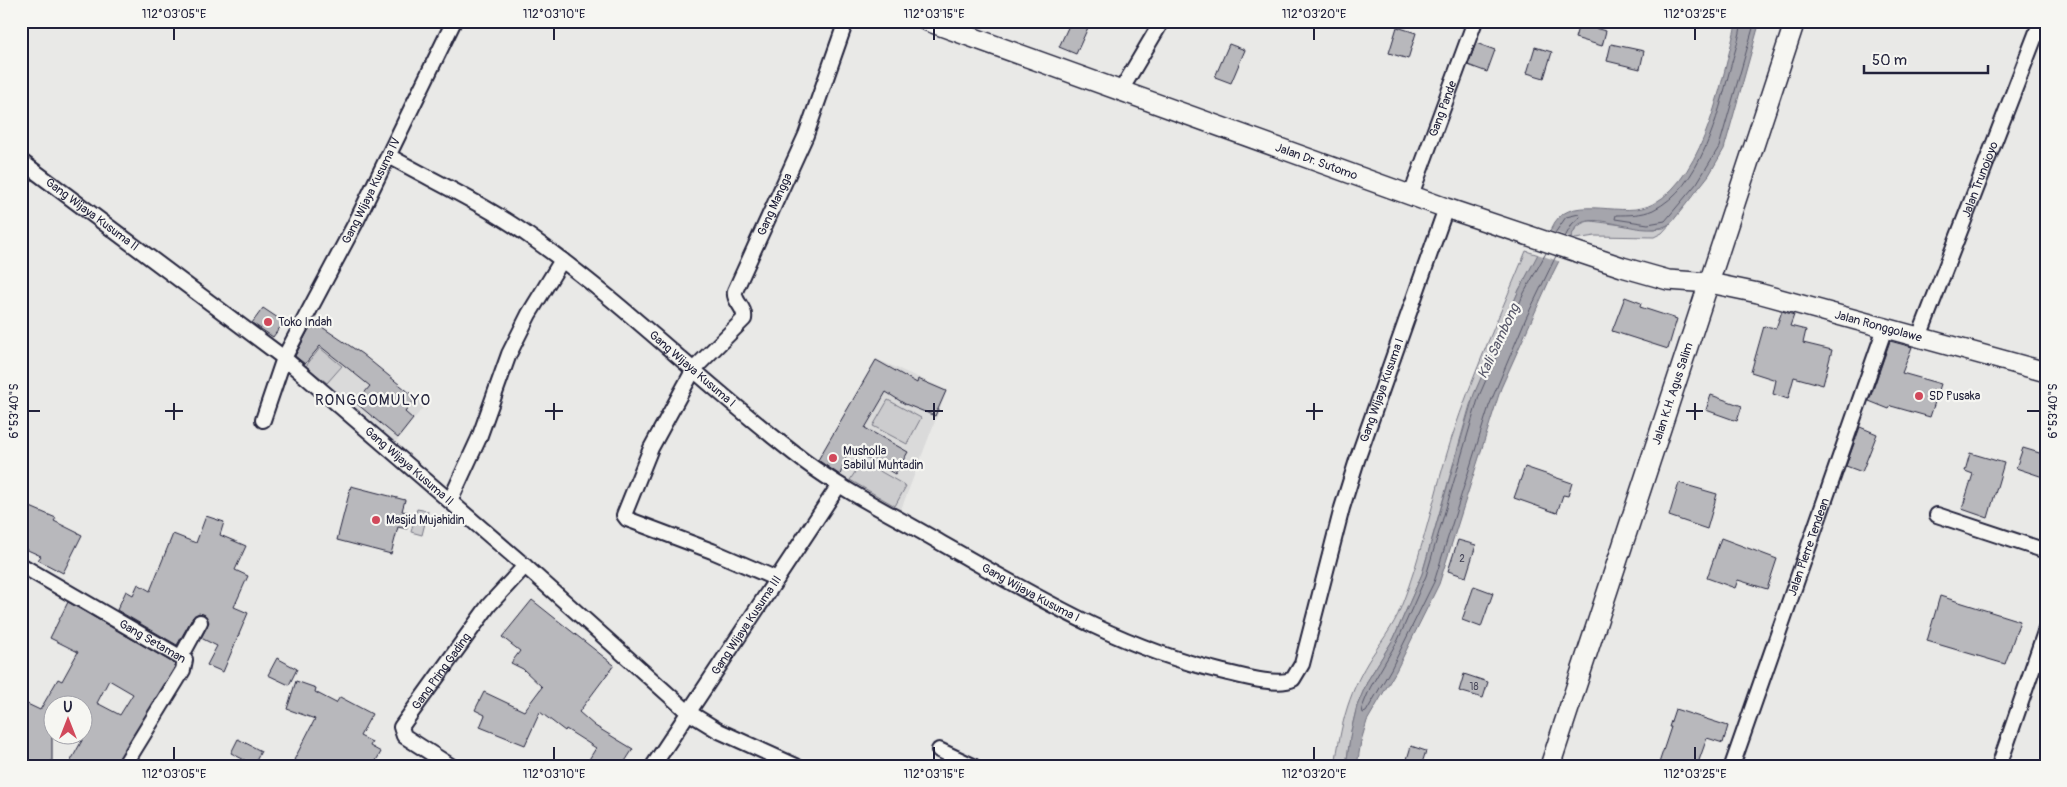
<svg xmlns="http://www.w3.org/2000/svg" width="2067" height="787" font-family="Pangolin,sans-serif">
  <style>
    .built { fill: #dadada }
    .green { fill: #ccccce; stroke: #777784 }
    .water { fill: #a5a5ac; stroke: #71717f }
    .pier { fill: #e9e9e7 }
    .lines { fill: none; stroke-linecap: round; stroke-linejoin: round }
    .shore { stroke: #565668; stroke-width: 1 }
    .building { fill: #b8b8bc; stroke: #22223b; fill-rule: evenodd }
    .street-casing { stroke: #22223b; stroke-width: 18 }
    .secondary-casing { stroke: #22223b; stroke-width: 22 }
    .street { stroke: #f6f6f2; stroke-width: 14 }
    .secondary { stroke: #f6f6f2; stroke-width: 19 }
    .ticks { fill: none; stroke: #22223b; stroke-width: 2 }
    .poi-dot { fill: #d1495b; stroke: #f6f6f2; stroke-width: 2 }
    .labels { text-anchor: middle; stroke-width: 4.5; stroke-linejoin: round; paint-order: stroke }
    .number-label { font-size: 10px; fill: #48485b }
    .street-label { font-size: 12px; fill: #22223b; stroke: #f6f6f2 }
    .poi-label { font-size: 12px; fill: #22223b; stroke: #f6f6f2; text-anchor: start }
    .water-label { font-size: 14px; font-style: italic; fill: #565668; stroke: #f6f6f2 }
    .quarter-label { font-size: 15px; letter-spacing: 1px; fill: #22223b; stroke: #f6f6f2 }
    .neatline { fill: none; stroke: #22223b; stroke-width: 2 }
    .ticks-label { font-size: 12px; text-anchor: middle; fill: #22223b }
  </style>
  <rect width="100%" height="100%" fill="#e9e9e7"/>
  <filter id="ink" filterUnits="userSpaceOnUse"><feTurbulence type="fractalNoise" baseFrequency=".02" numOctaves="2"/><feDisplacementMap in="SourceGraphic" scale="10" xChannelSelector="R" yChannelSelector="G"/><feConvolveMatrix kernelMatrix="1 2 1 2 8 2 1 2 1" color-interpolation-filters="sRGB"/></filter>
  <g filter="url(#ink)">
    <g class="built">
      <path d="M311 320 358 351 425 405 395 443 291 356Z"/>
      <path d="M876 359 947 390 900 512 816 463Z"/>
    </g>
    <g class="green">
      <path d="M1591 221 1654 229 1664 228 1672 222 1662 233 1654 237 1595 236 1575 239 1559 261C1566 246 1572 222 1591 221Z"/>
      <path d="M1526 251 1539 255 1519 290 1470 405 1422 574 1394 638 1368 680 1357 706 1351 731 1346 766H1335C1341 726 1347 697 1368 662 1379 644 1393 628 1401 607 1423 552 1434 493 1452 437 1473 374 1501 312 1526 251Z"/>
      <path d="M320 348 342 366 327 383 306 366Z"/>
      <path d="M888 400 921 418 907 444 873 426Z"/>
      <path d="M862 461 906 486 895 506 850 480Z"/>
      <path d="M417 509 428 511 422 535 411 532Z"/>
    </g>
    <path class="water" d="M1737 21H1760L1724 149 1709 175 1672 222C1646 244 1594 206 1576 227L1549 281 1501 388 1439 584 1396 671 1367 721 1361 741 1357 766H1346L1351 731 1357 706 1368 680 1394 638 1422 574 1474 394 1519 290 1555 222C1574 193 1624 220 1653 204 1707 174 1722 77 1737 21Z"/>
    <path class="pier" d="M1548 230 1573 238 1561 262 1537 254Z"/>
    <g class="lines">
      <g class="shore">
        <path d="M1742 21C1740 37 1734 54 1730 69 1718 115 1701 187 1653 210 1642 215 1628 215 1616 215L1615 219 1648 224 1665 221 1697 183 1719 147 1755 21"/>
        <path d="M1555 233 1566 217 1579 214 1580 217 1572 224 1565 237"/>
        <path d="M1546 253 1524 293 1479 396 1426 576 1398 640 1370 688 1362 708 1363 713 1366 712 1391 669 1434 582 1489 406 1526 318 1556 256"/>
      </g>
    </g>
    <g class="building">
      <path d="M1071 21H1091L1076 54 1059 47Z"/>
      <path d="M1579 24 1606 31 1602 46 1575 38Z"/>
      <path d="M1397 27 1416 33 1408 59 1389 53Z"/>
      <path d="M1476 43 1495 50 1487 72 1468 65Z"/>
      <path d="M1229 44 1245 50 1231 83 1215 77Z"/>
      <path d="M1611 44 1644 51 1640 69 1607 61Z"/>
      <path d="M1535 47 1552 52 1544 78 1527 73Z"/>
      <path d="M1625 297 1641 303 1640 307 1677 319 1668 349 1612 331Z"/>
      <path d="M263 308 284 322 273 337 252 323Z"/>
      <path d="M1782 311 1794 315 1790 326 1806 330 1803 343 1832 350 1823 385 1794 377 1788 399 1773 394 1776 380 1751 372 1764 326 1776 328Z"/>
      <path d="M313 321 362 354 416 398 405 412 413 419 398 438 356 403 370 386 344 365 320 346 305 364 295 356Z"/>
      <path d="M1890 341 1912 347 1902 373 1941 384 1930 417 1891 406 1889 409 1869 401Z"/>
      <path d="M876 360 917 383 918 379 946 391 935 416 905 404 886 392 865 428 908 452 895 474 849 448 840 475 818 460Z"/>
      <path d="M1711 395 1742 406 1737 421 1706 410Z"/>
      <path d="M1860 427 1877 434 1862 472 1846 466Z"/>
      <path d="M2023 448 2046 455V478L2016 468Z"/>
      <path d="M1970 453 2004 463 1988 518 1962 509 1973 474 1965 471Z"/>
      <path d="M1525 467 1572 483 1568 496 1563 495 1557 513 1514 498Z"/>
      <path d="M1679 483 1717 494 1707 529 1669 516Z"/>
      <path d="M351 486 405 500 402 511 411 513 407 529 398 527 391 554 337 540Z"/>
      <path d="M21 503 56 518 54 521 82 535 63 573 38 560 41 556 21 547Z"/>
      <path d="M206 516 224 522 220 535 246 546 235 570 248 576 234 607 248 613 223 672 207 665 217 646 201 638 209 622 205 615 199 613 193 617 177 645 117 610 126 591 133 595 138 584 150 591 173 534 196 543Z"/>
      <path d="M1721 538 1777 559 1767 589 1738 580 1735 588 1707 578Z"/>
      <path d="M1458 540 1476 545 1466 577 1448 571Z"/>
      <path d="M1474 586 1493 593 1481 627 1462 620Z"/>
      <path d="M1940 596 2020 621 2005 664 1927 641Z"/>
      <path d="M532 600 614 665 579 712 595 726 633 749 622 766H585L596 748 566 729 565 731 540 712 525 745 480 727 485 715 475 710 484 692 524 711 542 687 523 669 511 663 520 651 502 637Z"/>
      <path d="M68 602 175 664V667L115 766H68L91 724 82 719V704H52V766H21V701L40 710 58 679 62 681 78 652 50 638ZM109 680 133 694 120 715 97 703Z"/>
      <path d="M277 658 297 669 289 685 268 675Z"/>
      <path d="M1464 674 1488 682 1483 698 1459 691Z"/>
      <path d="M296 681 316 688 315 692 336 703 340 697 372 714 360 736 372 742 370 746 381 752 373 766H364L354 761 351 766H306L294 760 315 719 287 709Z"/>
      <path d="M1675 709 1728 726 1723 743 1707 738 1697 766H1658L1671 727H1669Z"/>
      <path d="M238 739 261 751 254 765 231 753Z"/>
      <path d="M1411 746 1426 751 1421 766H1405Z"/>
    </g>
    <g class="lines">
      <defs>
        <g id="street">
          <path d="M1120 92 1162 21"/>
          <path id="s1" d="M389 156C437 183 488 206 532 238 628 306 710 390 804 461 847 493 895 516 941 543 1032 594 1117 647 1220 671 1238 675 1277 687 1293 679L1302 664 1342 508 1357 460 1446 208"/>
          <path id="s2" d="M21 161 284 358 525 566 688 712 719 731 796 766"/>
          <path id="s3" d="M1411 195 1475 21"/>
          <path id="s4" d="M1919 337 2041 21"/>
          <path id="s5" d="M263 420 284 358 355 224 454 21"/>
          <path d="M450 501 479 438 509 354 529 314 562 260"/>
          <path d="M1937 515 2046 551"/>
          <path id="s6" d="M21 565 185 660 183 670 124 766"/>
          <path id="s7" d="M777 579 712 551 627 519 624 515 651 448 694 369 744 319C746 307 733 302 735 291L806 135 846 21"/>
          <path d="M181 657 200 622"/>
          <path d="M939 750 973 766"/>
          <path id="s8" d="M451 766 404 736 401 727 489 605 525 566"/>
          <path id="s9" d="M653 766 839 485"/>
          <path id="s10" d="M1732 766 1885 328"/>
          <path d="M1999 766 2046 629"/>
        </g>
        <g id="secondary">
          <path id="s11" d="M927 21 1446 208 1622 267 1668 280 1710 283 1758 293 2046 372"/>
          <path id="s12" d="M1550 766 1795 21"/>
        </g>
      </defs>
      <use href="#street" class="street-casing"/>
      <use href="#secondary" class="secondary-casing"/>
      <use href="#street" class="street"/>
      <use href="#secondary" class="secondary"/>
    </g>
  </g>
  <path class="ticks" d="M174 28V40M554 28V40M934 28V40M1314 28V40M1695 28V40M174 403V420M554 403V420M934 403V420M1314 403V420M1695 403V420M28 411H40M165 411H183M545 411H563M925 411H943M1306 411H1323M1686 411H1703M2027 411H2040M174 747V760M554 747V760M934 747V760M1314 747V760M1695 747V760"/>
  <g class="poi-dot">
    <circle cx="268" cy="322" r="5"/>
    <circle cx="1919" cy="396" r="5"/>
    <circle cx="833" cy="458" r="5"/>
    <circle cx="376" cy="520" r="5"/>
  </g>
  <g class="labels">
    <g class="number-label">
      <text x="1462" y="562">2</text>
      <text x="1474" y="690">18</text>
    </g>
    <g class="street-label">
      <text dy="4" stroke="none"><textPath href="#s3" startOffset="92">Gang Pande</textPath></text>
      <text dy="4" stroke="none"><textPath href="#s11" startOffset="414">Jalan Dr. Sutomo</textPath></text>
      <text dy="4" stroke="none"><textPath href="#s4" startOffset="169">Jalan Trunojoyo</textPath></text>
      <text dy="4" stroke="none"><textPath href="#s5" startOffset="254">Gang Wijaya Kusuma IV</textPath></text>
      <text dy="4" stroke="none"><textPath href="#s7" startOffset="525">Gang Mangga</textPath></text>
      <text dy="4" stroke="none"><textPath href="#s2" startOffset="89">Gang Wijaya Kusuma II</textPath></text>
      <text dy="4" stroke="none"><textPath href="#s11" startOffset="1001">Jalan Ronggolawe</textPath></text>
      <text dy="4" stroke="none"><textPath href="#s1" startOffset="372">Gang Wijaya Kusuma I</textPath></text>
      <text dy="4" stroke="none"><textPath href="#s1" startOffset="1362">Gang Wijaya Kusuma I</textPath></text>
      <text dy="4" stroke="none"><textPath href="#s12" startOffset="392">Jalan K.H. Agus Salim</textPath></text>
      <text dy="4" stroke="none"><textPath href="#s2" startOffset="494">Gang Wijaya Kusuma II</textPath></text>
      <text dy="4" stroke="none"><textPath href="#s10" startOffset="232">Jalan Pierre Tendean</textPath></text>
      <text dy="4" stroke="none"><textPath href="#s1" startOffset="779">Gang Wijaya Kusuma I</textPath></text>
      <text dy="4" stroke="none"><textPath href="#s9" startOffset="169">Gang Wijaya Kusuma III</textPath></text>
      <text dy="4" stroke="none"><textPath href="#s6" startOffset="152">Gang Setaman</textPath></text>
      <text dy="4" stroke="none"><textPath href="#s8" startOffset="134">Gang Pring Gading</textPath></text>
    </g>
    <g class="poi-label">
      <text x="278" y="326">Toko Indah</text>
      <text x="1929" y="400">SD Pusaka</text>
      <text x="843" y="455">Musholla<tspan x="843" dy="14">Sabilul Muhtadin</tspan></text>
      <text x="386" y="524">Masjid Mujahidin</text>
    </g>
    <g class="water-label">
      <text transform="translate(1498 341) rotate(-65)" y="5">Kali Sambong</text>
    </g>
    <g class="quarter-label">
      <text x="373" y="405">RONGGOMULYO</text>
    </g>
  </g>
  <rect width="2067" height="787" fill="none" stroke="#f6f6f2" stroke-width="55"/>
  <g transform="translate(68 720)"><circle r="24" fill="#f6f6f2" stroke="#a1a1a9"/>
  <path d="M0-4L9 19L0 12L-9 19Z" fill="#d1495b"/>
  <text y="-8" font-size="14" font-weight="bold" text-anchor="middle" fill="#22223b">U</text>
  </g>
  <path d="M1864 65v8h124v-8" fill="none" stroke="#22223b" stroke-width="2.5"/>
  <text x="1872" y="65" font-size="15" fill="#22223b" stroke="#f6f6f2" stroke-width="4" paint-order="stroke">50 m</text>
  <rect x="28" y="28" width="2012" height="732" class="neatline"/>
  <g class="ticks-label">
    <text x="174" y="18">112°03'05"E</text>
    <text x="554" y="18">112°03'10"E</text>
    <text x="934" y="18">112°03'15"E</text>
    <text x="1314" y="18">112°03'20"E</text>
    <text x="1695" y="18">112°03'25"E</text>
    <text transform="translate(14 411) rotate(-90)" y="4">6°53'40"S</text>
    <text transform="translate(2053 411) rotate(-90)" y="4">6°53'40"S</text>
    <text x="174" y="778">112°03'05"E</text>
    <text x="554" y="778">112°03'10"E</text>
    <text x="934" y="778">112°03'15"E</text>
    <text x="1314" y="778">112°03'20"E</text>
    <text x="1695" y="778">112°03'25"E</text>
  </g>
</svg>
